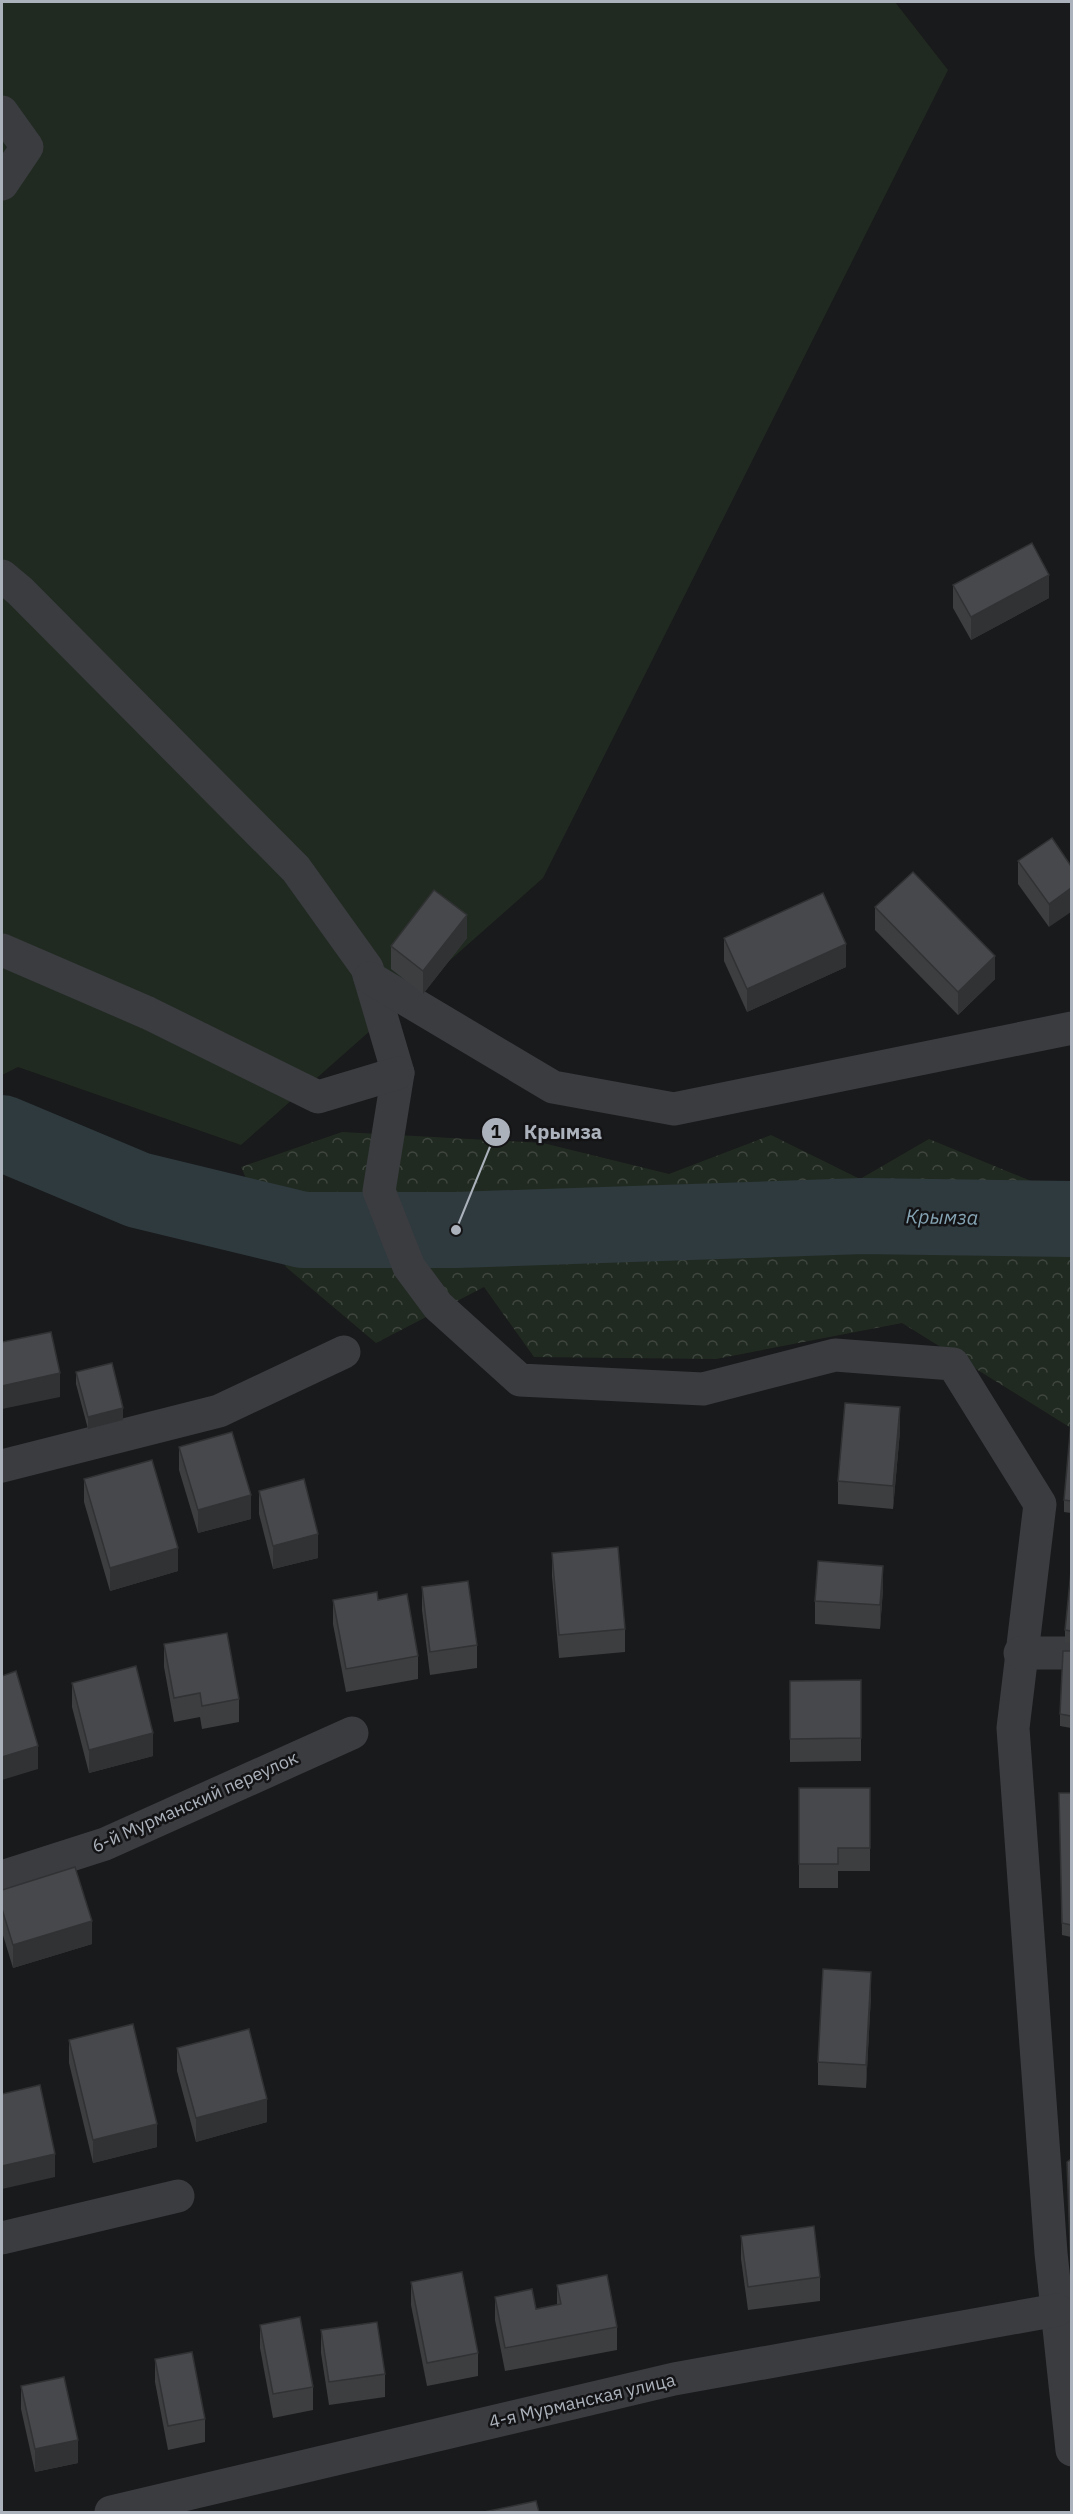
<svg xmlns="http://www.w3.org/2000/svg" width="1073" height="2514" font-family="'IBM Plex Sans',sans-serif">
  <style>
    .forest { fill: url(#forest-crowns) }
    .garden { fill: #212a21 }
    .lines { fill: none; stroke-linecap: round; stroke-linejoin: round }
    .river { stroke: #2f3a3f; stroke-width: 76 }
    .minor { stroke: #3a3c40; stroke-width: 33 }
    .wall { fill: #3c3e40 }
    .shaded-wall { fill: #313234 }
    .building { fill: #46484b; stroke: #313234; stroke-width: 1.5 }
    .labels { text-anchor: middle; stroke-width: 5; stroke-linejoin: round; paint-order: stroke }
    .street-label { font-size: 18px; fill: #acb2bb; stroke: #141416 }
    .water-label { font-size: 20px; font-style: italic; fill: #85a4b4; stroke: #141416 }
    .leader { fill: none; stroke: #acb2bb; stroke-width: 2 }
    .callout-dot { fill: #acb2bb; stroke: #141416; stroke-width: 2 }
    .mark-label { font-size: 18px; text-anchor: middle; font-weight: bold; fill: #111 }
    .callout-label { font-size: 20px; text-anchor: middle; font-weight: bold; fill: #acb2bb; stroke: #141416; stroke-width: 5; stroke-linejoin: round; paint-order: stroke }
  </style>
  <defs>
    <pattern id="forest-crowns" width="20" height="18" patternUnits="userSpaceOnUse" patternTransform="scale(1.5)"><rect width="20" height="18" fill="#212a21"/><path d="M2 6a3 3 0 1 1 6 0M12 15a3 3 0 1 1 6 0" fill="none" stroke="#3f463f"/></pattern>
  </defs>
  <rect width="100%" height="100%" fill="#191a1b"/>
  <path class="forest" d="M342 1132 543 1143 669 1174 771 1135 860 1179 929 1139 1043 1186 1071 1181V1428L902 1323 716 1359 534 1357 484 1287 376 1343 286 1267 241 1167Z"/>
  <path class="garden" d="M2 2H895L948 70 543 878 241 1145 18 1067 2 1075Z"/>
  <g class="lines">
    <path class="river" d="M2 1133 138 1190 303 1230H456L863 1216 1072 1219"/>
    <g class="minor">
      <path d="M2 112 27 147 2 184"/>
      <path d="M2 576 20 591 296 869 367 968 398 1073 379 1191 409 1267 438 1306 520 1380 703 1389 835 1355 953 1364 1040 1504 1013 1728 1051 2253 1072 2450"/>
      <path d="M2 950 148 1013 318 1097 398 1073"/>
      <path d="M370 978 553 1087 674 1109 1072 1028"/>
      <path d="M2 1466 219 1411 344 1352"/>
      <path d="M1020 1653H1072"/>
      <path d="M2 1877 105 1844 352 1733"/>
      <path d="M2 2238 178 2196"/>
      <path d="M111 2512 674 2379 1057 2310"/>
    </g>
  </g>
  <g class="wall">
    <path d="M953 585 1049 598 971 640 953 608Z"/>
    <path d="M1052 838 1049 927 1018 884V861Z"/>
    <path d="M875 907 995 979 958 1015 875 930Z"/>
    <path d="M467 938 423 994 391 969V946Z"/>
    <path d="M724 938 846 967 747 1012 724 961Z"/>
    <path d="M76 1372 123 1420 88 1429 76 1384Z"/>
    <path d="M1071 1422V1513L1064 1512V1500Z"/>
    <path d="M900 1431 893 1509 838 1504V1481Z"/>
    <path d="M179 1447 251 1519 198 1533 179 1470Z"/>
    <path d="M84 1479 178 1571 110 1591 84 1502Z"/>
    <path d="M259 1491 318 1558 273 1569 259 1514Z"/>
    <path d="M552 1553 625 1629V1652L559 1658 552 1576Z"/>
    <path d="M1071 1571V1643L1065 1642V1630Z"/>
    <path d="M422 1587 477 1645V1668L430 1675 422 1610Z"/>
    <path d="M883 1589 880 1629 815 1624V1601Z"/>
    <path d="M333 1600H378L418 1656V1679L346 1692 333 1624Z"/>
    <path d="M164 1644 239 1699V1722L202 1729 200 1717 174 1722 164 1667Z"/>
    <path d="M1071 1651V1728L1060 1726V1714Z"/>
    <path d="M861 1680V1761L790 1762V1681Z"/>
    <path d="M72 1683 153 1756 89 1773 72 1707Z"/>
    <path d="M799 1788H870V1871H838V1888H799Z"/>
    <path d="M1059 1793H1071V1937L1062 1935Z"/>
    <path d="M2 1890 92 1944 13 1968 2 1932Z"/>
    <path d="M871 1995 866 2088 818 2085V2062Z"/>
    <path d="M69 2040 157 2147 93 2163 69 2063Z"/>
    <path d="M177 2048 267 2122 196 2142 177 2071Z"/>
    <path d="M741 2236 820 2277V2301L748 2310 741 2259Z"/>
    <path d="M411 2282 478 2353V2376L427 2386 411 2305Z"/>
    <path d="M557 2285 617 2327V2350L505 2371 495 2320V2297L536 2309 557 2305Z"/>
    <path d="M260 2325 313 2387V2410L273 2418 260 2348Z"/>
    <path d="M321 2330 385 2374V2397L329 2405 321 2353Z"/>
    <path d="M155 2359 205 2419V2442L168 2450 155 2382Z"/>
    <path d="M21 2386 78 2463 35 2472 21 2409Z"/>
  </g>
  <g class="shaded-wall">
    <path d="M1049 575V598L971 640V617Z"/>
    <path d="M1071 888V912L1049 927V904Z"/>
    <path d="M467 915V938L423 994V971Z"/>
    <path d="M846 944V967L747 1012V989Z"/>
    <path d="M995 956V979L958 1015V992Z"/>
    <path d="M60 1373V1397L2 1409V1386Z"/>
    <path d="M900 1407V1431L893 1509V1486Z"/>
    <path d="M123 1408V1420L88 1429V1417Z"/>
    <path d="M251 1495V1519L198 1533V1510Z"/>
    <path d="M318 1534V1558L273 1569V1546Z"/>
    <path d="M178 1548V1571L110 1591V1568Z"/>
    <path d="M883 1566V1589L880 1629V1605Z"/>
    <path d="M153 1733V1756L89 1773V1750Z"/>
    <path d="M38 1746V1769L2 1780V1757Z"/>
    <path d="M92 1921V1944L13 1968V1945Z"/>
    <path d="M871 1972V1995L866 2088V2065Z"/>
    <path d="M267 2099V2122L196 2142V2118Z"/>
    <path d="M157 2124V2147L93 2163V2140Z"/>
    <path d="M55 2154V2177L2 2189V2166Z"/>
    <path d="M78 2440V2463L35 2472V2449Z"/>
  </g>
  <g class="building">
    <path d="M1032 543 1049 575 971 617 953 585Z"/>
    <path d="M1052 838 1071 866V888L1049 904 1018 861Z"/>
    <path d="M913 872 995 956 958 992 875 907Z"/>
    <path d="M434 890 467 915 423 971 391 946Z"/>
    <path d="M823 893 846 944 747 989 724 938Z"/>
    <path d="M51 1332 60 1373 2 1386V1342Z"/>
    <path d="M112 1363 123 1408 88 1417 76 1372Z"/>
    <path d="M845 1403 900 1407 893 1486 838 1481Z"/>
    <path d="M1071 1422V1501L1064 1500Z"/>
    <path d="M232 1432 251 1495 198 1510 179 1447Z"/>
    <path d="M152 1460 178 1548 110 1568 84 1479Z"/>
    <path d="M304 1479 318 1534 273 1546 259 1491Z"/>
    <path d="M618 1547 625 1629 559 1635 552 1553Z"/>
    <path d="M818 1561 883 1566 880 1605 815 1601Z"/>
    <path d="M1071 1571V1631L1065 1630Z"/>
    <path d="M468 1581 477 1645 430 1652 422 1587Z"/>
    <path d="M377 1592 378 1600 407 1594 418 1656 346 1669 333 1600Z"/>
    <path d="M227 1633 239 1699 202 1706 200 1693 174 1698 164 1644Z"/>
    <path d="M1063 1651H1071V1716L1060 1714Z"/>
    <path d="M136 1666 153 1733 89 1750 72 1683Z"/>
    <path d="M16 1671 38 1746 2 1757V1676Z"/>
    <path d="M861 1680V1738L790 1739V1681Z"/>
    <path d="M799 1788H870V1848H838V1864H799Z"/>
    <path d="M1059 1793H1071V1925L1062 1923Z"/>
    <path d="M75 1867 92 1921 13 1945 2 1909V1890Z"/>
    <path d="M823 1969 871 1972 866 2065 818 2062Z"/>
    <path d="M133 2024 157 2124 93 2140 69 2040Z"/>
    <path d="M249 2029 267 2099 196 2118 177 2048Z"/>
    <path d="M40 2085 55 2154 2 2166V2094Z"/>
    <path d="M1071 2159V2271L1067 2162Z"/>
    <path d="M814 2226 820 2277 748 2287 741 2236Z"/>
    <path d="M462 2272 478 2353 427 2363 411 2282Z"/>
    <path d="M607 2275 617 2327 505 2348 495 2297 532 2289 536 2309 561 2304 557 2285Z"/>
    <path d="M300 2317 313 2387 273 2394 260 2325Z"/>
    <path d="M377 2322 385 2374 329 2382 321 2330Z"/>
    <path d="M192 2352 205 2419 168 2426 155 2359Z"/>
    <path d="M64 2377 78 2440 35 2449 21 2386Z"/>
    <path d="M536 2501 539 2512H484Z"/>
  </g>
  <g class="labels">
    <g class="street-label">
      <text transform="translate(195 1802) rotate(-24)" y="6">6-й Мурманский переулок</text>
      <text transform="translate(582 2401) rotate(-13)" y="6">4-я Мурманская улица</text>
    </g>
    <g class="water-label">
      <text transform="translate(942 1217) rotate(1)" y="7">Крымза</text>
    </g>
  </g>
  <path class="leader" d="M456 1230L496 1132"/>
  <g class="callout-dot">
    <circle cx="456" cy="1230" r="6"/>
    <circle cx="496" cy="1132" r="15"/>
  </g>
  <g class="mark-label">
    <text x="496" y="1138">1</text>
  </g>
  <g class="callout-label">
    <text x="563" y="1139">Крымза</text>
  </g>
  <rect width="1073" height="2514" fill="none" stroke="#acb2bb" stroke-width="6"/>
</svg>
